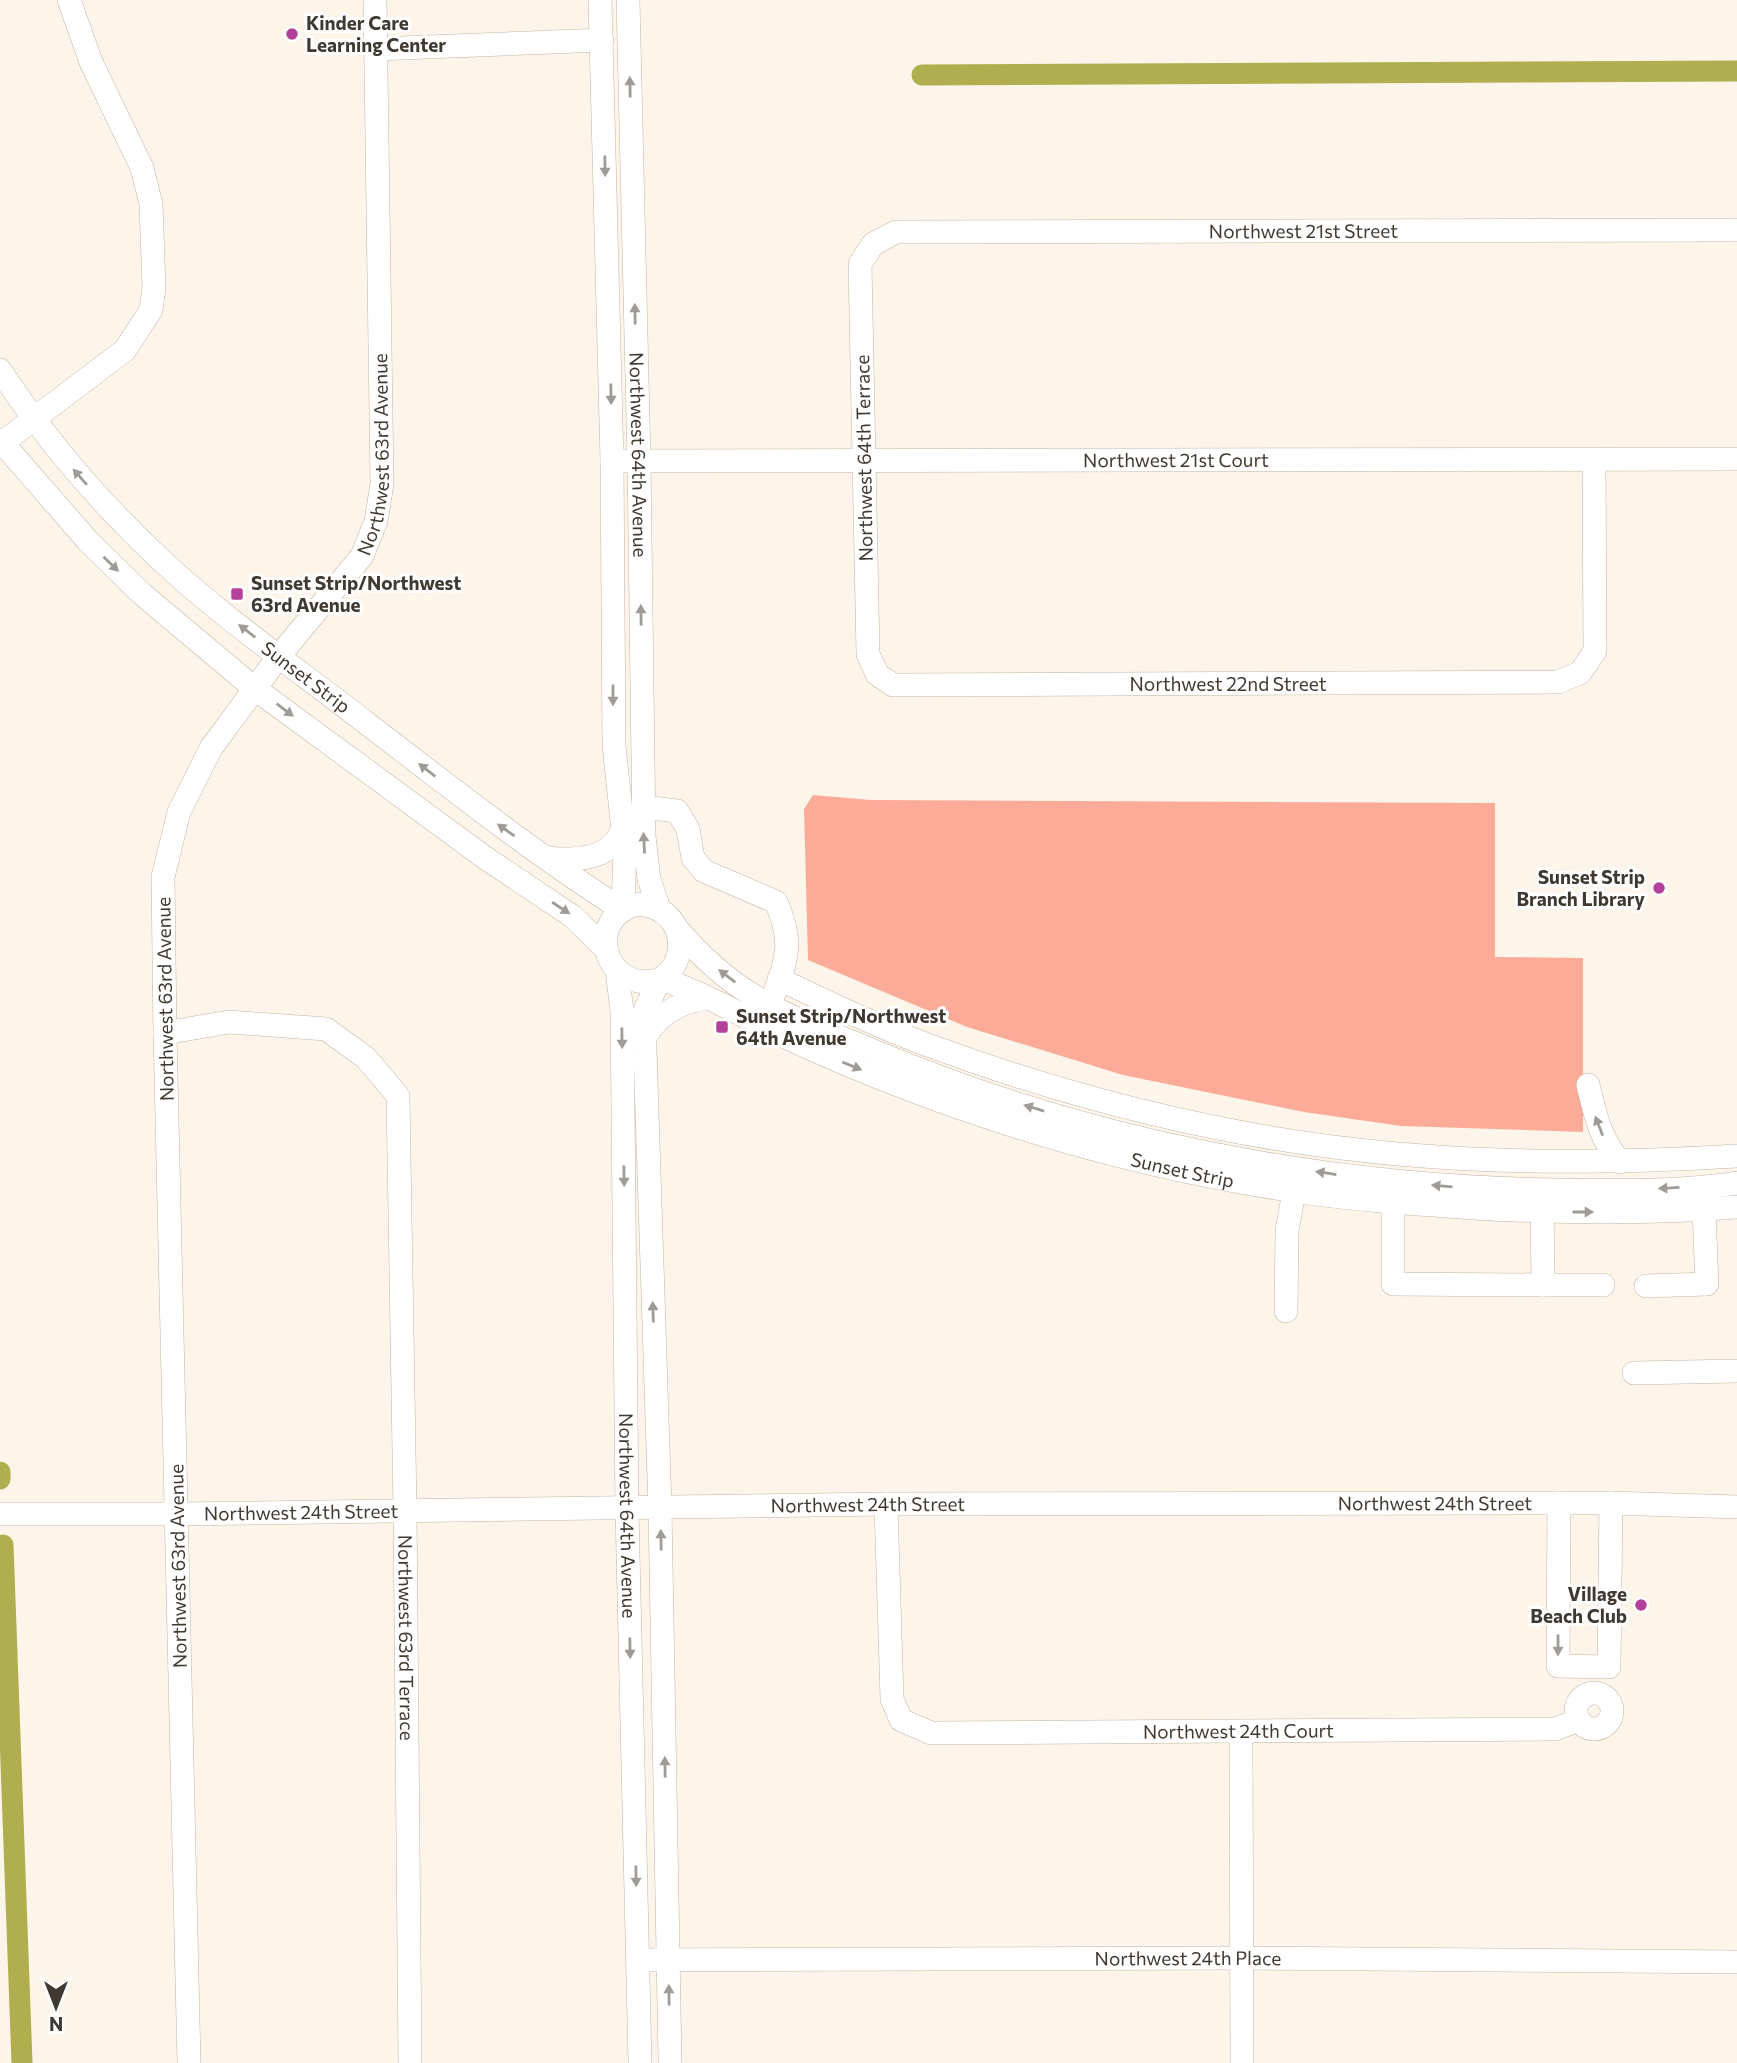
<svg xmlns="http://www.w3.org/2000/svg" width="1737" height="2063" font-family="Commissioner,sans-serif">
  <style>
    .green { fill: #fbab98 }
    .lines { fill: none; stroke-linecap: round; stroke-linejoin: round }
    .canal { stroke: #afaf4f; stroke-width: 21 }
    .minor-casing { stroke: #c1b3a3; stroke-width: 24 }
    .minor { stroke: #fff; stroke-width: 23 }
    .oneway { fill: #9f9c98 }
    .poi-dot { fill: #b34099; stroke: #fff; stroke-width: 2.5 }
    .labels { text-anchor: middle; stroke-width: 6; stroke-linejoin: round; paint-order: stroke }
    .poi-label { font-size: 19px; font-weight: bold; fill: #3f3932; stroke: #fff; text-anchor: start }
    .street-label { font-size: 19px; fill: #3f3932; stroke: #fff }
  </style>
  <rect width="100%" height="100%" fill="#fef5ea"/>
  <path class="green" d="M813 795 871 800 1495 803V957L1583 958V1132L1401 1126 1304 1112 1123 1075 967 1027 808 960 804 809Z"/>
  <g class="lines">
    <g class="canal">
      <path d="M922 75 1737 71"/>
      <path d="M0 1472V1479"/>
      <path d="M3 1545 22 2063"/>
    </g>
    <defs>
      <g id="minor">
        <path d="M600 0 612 461 614 746 625 848 623 910"/>
        <path id="s1" d="M628 0 639 461 644 836 649 879 659 909"/>
        <path d="M376 49 602 40"/>
        <path id="s2" d="M0 370C46 440 100 503 161 560 224 619 297 669 365 722 450 787 533 853 623 910"/>
        <path d="M0 440 88 541 142 594 254 688 484 857 572 916 606 949"/>
        <path d="M2 443 125 350 151 310 154 288 151 204 142 168 91 62 69 0"/>
        <path id="s3" d="M612 461 1737 459"/>
        <path id="s4" d="M1594 461 1595 651 1580 673 1558 682 893 685 877 674 868 654 860 264 873 244 896 232 1737 230"/>
        <path d="M643 807 677 811 688 829 693 858 704 871 776 902C792 938 789 955 775 992"/>
        <path d="M547 858C575 861 615 860 623 826"/>
        <path d="M638 904C666 906 685 927 678 956 675 968 665 979 653 981 602 989 585 916 638 904Z"/>
        <path d="M678 930C699 954 722 976 749 993 787 1018 834 1034 876 1052 1091 1142 1326 1187 1558 1190 1617 1191 1678 1192 1737 1183"/>
        <path id="s5" d="M617 970 622 1011 627 1510 640 2063"/>
        <path id="s6" d="M660 979C701 991 739 1014 777 1033 821 1054 866 1073 911 1090 1035 1137 1165 1172 1295 1191 1355 1200 1414 1204 1474 1208 1562 1213 1649 1214 1737 1207"/>
        <path d="M660 979 644 1012V1020L660 1509 670 2063"/>
        <path d="M779 979C827 1002 875 1025 925 1044 1076 1100 1237 1140 1398 1154 1511 1164 1624 1163 1737 1156"/>
        <path id="s7" d="M165 1033 229 1022 326 1029 366 1058 398 1096 405 1510 410 2063"/>
        <path d="M645 1038C658 1013 680 1002 707 998"/>
        <path d="M1588 1085C1595 1114 1600 1139 1620 1162"/>
        <path d="M1393 1189V1284L1543 1285"/>
        <path d="M1542 1196 1543 1285H1603"/>
        <path d="M1646 1286 1707 1284 1704 1210"/>
        <path d="M1286 1311 1287 1231 1294 1191"/>
        <path d="M1634 1373 1737 1371"/>
        <path d="M1559 1503 1558 1666 1609 1667 1611 1503"/>
        <path id="s8" d="M886 1504 892 1699 901 1720 931 1733 1555 1729 1579 1720"/>
        <path id="s9" d="M0 1514H177L886 1504 1611 1503 1737 1507"/>
        <circle cx="1594" cy="1711" r="18"/>
        <path d="M1241 1733 1242 2063"/>
        <path id="s10" d="M638 1960 1243 1958 1737 1962"/>
        <path id="s11" d="M189 2063 165 1033 163 877 179 812 211 748 279 656 362 556 376 521 382 484 375 0"/>
      </g>
    </defs>
    <use href="#minor" class="minor-casing"/>
    <use href="#minor" class="minor"/>
  </g>
  <defs><path id="oneway-solid" d="M-6-.8H1V-3.2L6.5 0L1 3.2V.8H-6Z" transform="scale(1.75)"/></defs>
  <g class="oneway">
    <use href="#oneway-solid" transform="translate(630 87) rotate(-91)"/>
    <use href="#oneway-solid" transform="translate(605 166) rotate(89)"/>
    <use href="#oneway-solid" transform="translate(635 314) rotate(-91)"/>
    <use href="#oneway-solid" transform="translate(611 394) rotate(89)"/>
    <use href="#oneway-solid" transform="translate(80 477) rotate(-131)"/>
    <use href="#oneway-solid" transform="translate(111 564) rotate(44)"/>
    <use href="#oneway-solid" transform="translate(641 615) rotate(-91)"/>
    <use href="#oneway-solid" transform="translate(247 631) rotate(-142)"/>
    <use href="#oneway-solid" transform="translate(613 695) rotate(90)"/>
    <use href="#oneway-solid" transform="translate(285 710) rotate(37)"/>
    <use href="#oneway-solid" transform="translate(427 770) rotate(-142)"/>
    <use href="#oneway-solid" transform="translate(506 830) rotate(-145)"/>
    <use href="#oneway-solid" transform="translate(644 843) rotate(-93)"/>
    <use href="#oneway-solid" transform="translate(561 908) rotate(33)"/>
    <use href="#oneway-solid" transform="translate(727 976) rotate(-142)"/>
    <use href="#oneway-solid" transform="translate(622 1038) rotate(89)"/>
    <use href="#oneway-solid" transform="translate(852 1066) rotate(22)"/>
    <use href="#oneway-solid" transform="translate(1034 1108) rotate(-163)"/>
    <use href="#oneway-solid" transform="translate(1599 1126) rotate(-111)"/>
    <use href="#oneway-solid" transform="translate(1326 1173) rotate(-171)"/>
    <use href="#oneway-solid" transform="translate(624 1176) rotate(89)"/>
    <use href="#oneway-solid" transform="translate(1442 1186) rotate(-175)"/>
    <use href="#oneway-solid" transform="translate(1669 1188) rotate(177)"/>
    <use href="#oneway-solid" transform="translate(1583 1212)"/>
    <use href="#oneway-solid" transform="translate(653 1312) rotate(-92)"/>
    <use href="#oneway-solid" transform="translate(661 1540) rotate(-91)"/>
    <use href="#oneway-solid" transform="translate(1558 1645) rotate(90)"/>
    <use href="#oneway-solid" transform="translate(630 1648) rotate(89)"/>
    <use href="#oneway-solid" transform="translate(665 1767) rotate(-91)"/>
    <use href="#oneway-solid" transform="translate(636 1876) rotate(89)"/>
    <use href="#oneway-solid" transform="translate(669 1995) rotate(-91)"/>
  </g>
  <g class="poi-dot">
    <circle cx="292" cy="34" r="7"/>
    <rect x="230" y="587" width="14" height="14" rx="3.5"/>
    <circle cx="1659" cy="888" r="7"/>
    <rect x="715" y="1020" width="14" height="14" rx="3.5"/>
    <circle cx="1641" cy="1605" r="7"/>
  </g>
  <g class="labels">
    <g class="poi-label">
      <text x="306" y="30">Kinder Care<tspan x="306" dy="22">Learning Center</tspan></text>
      <text x="251" y="590">Sunset Strip/Northwest<tspan x="251" dy="22">63rd Avenue</tspan></text>
      <text x="1645" y="884" text-anchor="end">Sunset Strip<tspan x="1645" dy="22">Branch Library</tspan></text>
      <text x="736" y="1023">Sunset Strip/Northwest<tspan x="736" dy="22">64th Avenue</tspan></text>
      <text x="1627" y="1601" text-anchor="end">Village<tspan x="1627" dy="22">Beach Club</tspan></text>
    </g>
    <g class="street-label">
      <text dy="7" stroke="none"><textPath href="#s4" startOffset="1794">Northwest 21st Street</textPath></text>
      <text dy="7" stroke="none"><textPath href="#s11" startOffset="1673">Northwest 63rd Avenue</textPath></text>
      <text dy="7" stroke="none"><textPath href="#s1" startOffset="455">Northwest 64th Avenue</textPath></text>
      <text transform="translate(864 458) rotate(-91)" y="7">Northwest 64th Terrace</text>
      <text dy="7" stroke="none"><textPath href="#s3" startOffset="564">Northwest 21st Court</textPath></text>
      <text dy="7" stroke="none"><textPath href="#s2" startOffset="436">Sunset Strip</textPath></text>
      <text x="1228" y="691">Northwest 22nd Street</text>
      <text transform="translate(165 999) rotate(-91)" y="7">Northwest 63rd Avenue</text>
      <text dy="7" stroke="none"><textPath href="#s6" startOffset="558">Sunset Strip</textPath></text>
      <text dy="7" stroke="none"><textPath href="#s9" startOffset="1435">Northwest 24th Street</textPath></text>
      <text dy="7" stroke="none"><textPath href="#s9" startOffset="868">Northwest 24th Street</textPath></text>
      <text dy="7" stroke="none"><textPath href="#s9" startOffset="301">Northwest 24th Street</textPath></text>
      <text dy="7" stroke="none"><textPath href="#s5" startOffset="546">Northwest 64th Avenue</textPath></text>
      <text transform="translate(178 1566) rotate(-91)" y="7">Northwest 63rd Avenue</text>
      <text dy="7" stroke="none"><textPath href="#s7" startOffset="803">Northwest 63rd Terrace</textPath></text>
      <text dy="7" stroke="none"><textPath href="#s8" startOffset="558">Northwest 24th Court</textPath></text>
      <text dy="7" stroke="none"><textPath href="#s10" startOffset="550">Northwest 24th Place</textPath></text>
    </g>
  </g>
  <g transform="translate(56 2007) rotate(180)" stroke="#ffffff" stroke-width="5" paint-order="stroke">
  <path d="M0-5L12 26L0 18L-12 26Z" fill="#3f3932"/>
  <text y="-10" font-size="19" font-weight="bold" text-anchor="middle" fill="#3f3932">N</text>
  </g>
</svg>
